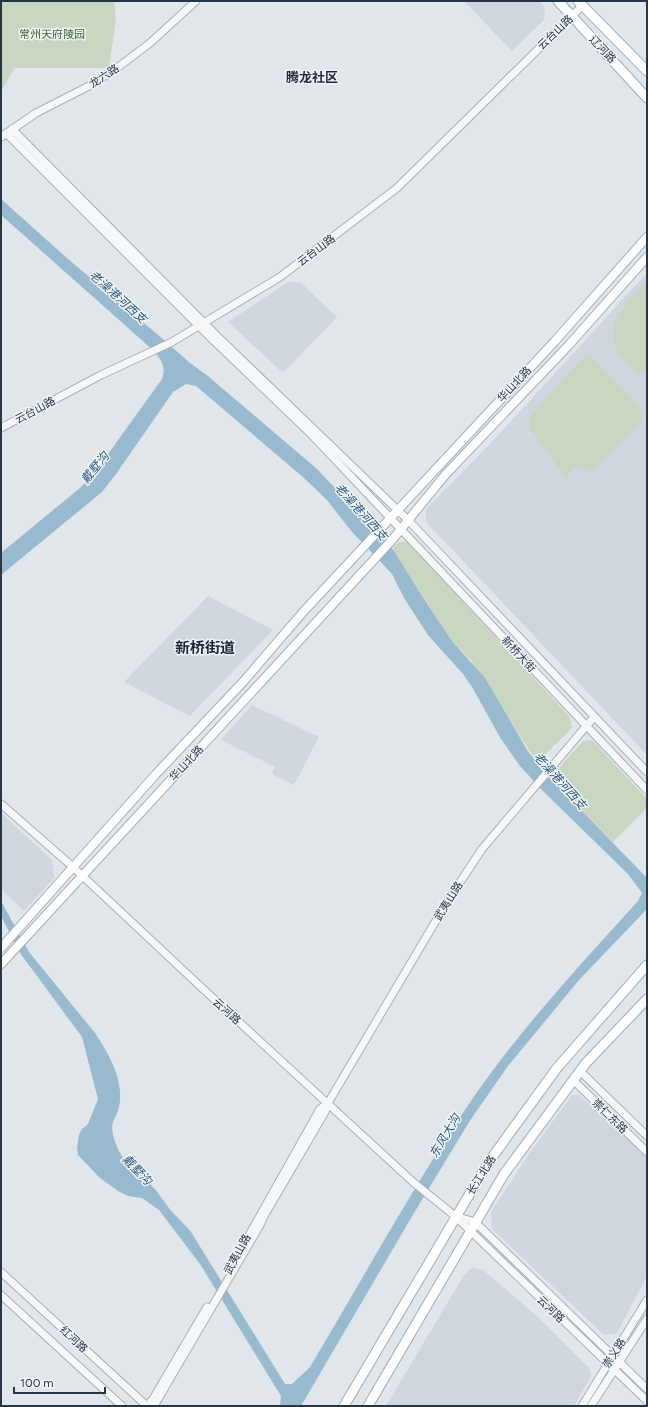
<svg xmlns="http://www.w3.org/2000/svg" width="648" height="1407" font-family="Figtree,'Noto Sans SC',sans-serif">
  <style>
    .built { fill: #cfd6de }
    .green { fill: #c9d6c1 }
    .water { fill: #99b9cf }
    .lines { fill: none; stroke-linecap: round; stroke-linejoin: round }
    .tertiary-casing { stroke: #a5aeb6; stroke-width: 9 }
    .secondary-casing { stroke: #a5aeb6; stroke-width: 10 }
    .primary-casing { stroke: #9facb8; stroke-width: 11 }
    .tertiary { stroke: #f5f7f9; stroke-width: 7 }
    .secondary { stroke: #fff; stroke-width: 8 }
    .primary { stroke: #fff; stroke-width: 9 }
    .labels { text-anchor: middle; stroke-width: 3; stroke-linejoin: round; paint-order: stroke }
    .street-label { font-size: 11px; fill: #273645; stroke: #f1f5f8 }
    .park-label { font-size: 11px; fill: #426233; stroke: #f1f5f8 }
    .water-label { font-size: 12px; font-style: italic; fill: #2d5b7e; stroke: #f1f5f8 }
    .quarter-label { font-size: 13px; font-weight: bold; fill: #1a2736; stroke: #f1f5f8 }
    .district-label { font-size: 15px; font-weight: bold; fill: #1a2736; stroke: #f1f5f8 }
  </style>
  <rect width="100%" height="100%" fill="#e1e6eb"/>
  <g class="built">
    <path d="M464 1H539L545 7 544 20 512 51Z"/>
    <path d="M647 273V755L426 522V509L487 447Z"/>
    <path d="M288 282 301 283 337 317 283 373 228 322Z"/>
    <path d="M208 596 273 630 190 716 124 682Z"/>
    <path d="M252 705 319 737 294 785 272 774 275 767 221 740Z"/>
    <path d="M1 813 52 860 54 878 24 911 1 889Z"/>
    <path d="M572 1095H579L647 1156V1276L617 1333 604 1335 492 1229 491 1212 531 1151Z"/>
    <path d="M472 1268 483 1270 538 1317 589 1368 591 1377 574 1406H386L464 1275Z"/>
  </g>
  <g class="green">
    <path d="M1 1H114L116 19 109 68H14L1 92Z"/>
    <path d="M647 281V375C636 372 630 366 622 357 598 329 627 301 647 281Z"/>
    <path d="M587 353 636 403C641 410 642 415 640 424L591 471 577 465 565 477 547 451 530 429 529 421 532 414Z"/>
    <path d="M399 542H407L570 717 572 728 537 762 471 660 452 641 392 549Z"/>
    <path d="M592 740 647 799V808L613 842 550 778 583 741Z"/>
  </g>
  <path class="water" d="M1 199 68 259 157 334 189 362 209 377 317 469 394 551 424 599 452 641 485 678 529 753 554 782 647 878V909L579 980 508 1066 471 1119 414 1213 301 1406H280L281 1396 200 1264 159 1210 142 1198 128 1196 118 1191 100 1178 78 1155 77 1148 79 1135 82 1129 88 1124 98 1099 82 1037 20 953 1 916V901L29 952 95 1033C108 1053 122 1076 120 1100 119 1120 106 1119 116 1144 122 1162 136 1170 149 1183 159 1192 165 1204 174 1214 180 1220 185 1225 191 1232L285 1384H292L310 1367C364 1277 414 1184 473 1098 522 1027 581 964 638 901L642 893 628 874 542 790 520 766 501 739 472 687 463 674 428 635 404 598 392 574 352 532 327 500 304 478 196 386 186 384 173 392 116 474 102 492 1 575V553L80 488 93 475 162 379C168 362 156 354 145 343L1 215Z"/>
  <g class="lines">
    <defs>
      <g id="tertiary">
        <path d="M12 129 216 335 409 521 647 772"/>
        <path d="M6 133 212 339 312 435 647 790"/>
        <path d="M1 137 36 113 89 86 117 68 150 43 196 1"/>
        <path d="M1 428 101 375 172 342 280 277 397 188 582 6"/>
        <path d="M1 804 73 867 201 987 413 1182 455 1216 647 1401"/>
        <path d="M580 1071 647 1136"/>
        <path d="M573 1080 647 1152"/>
        <path d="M455 1216 475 1222 647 1389"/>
        <path d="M238 1255 320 1109 328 1103"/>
        <path d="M1 1272 147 1406"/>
        <path d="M1 1295 122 1406"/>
        <path d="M147 1406 153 1399 207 1307"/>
        <path d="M154 1406 260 1225 264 1216 325 1112 328 1103 447 902 482 849 594 717"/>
        <path d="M582 1406 647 1300"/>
        <path d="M591 1406 647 1319"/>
      </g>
      <g id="secondary">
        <path d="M1 948 156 774 243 682 304 611 555 341 647 237"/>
        <path d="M1 964 392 540 446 474 568 346 647 257"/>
      </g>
      <g id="primary">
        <path d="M558 1 647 98"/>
        <path d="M578 1 647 71"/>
        <path d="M344 1406 488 1163 557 1068 647 965"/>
        <path d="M368 1406 504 1174 586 1063 647 999"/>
      </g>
    </defs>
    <use href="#tertiary" class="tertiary-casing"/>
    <use href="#secondary" class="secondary-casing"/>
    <use href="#primary" class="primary-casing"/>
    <use href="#tertiary" class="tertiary"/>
    <use href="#secondary" class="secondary"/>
    <use href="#primary" class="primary"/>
  </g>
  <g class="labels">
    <g class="street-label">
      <text transform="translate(555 32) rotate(-44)" y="4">云台山路</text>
      <text transform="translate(603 49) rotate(47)" y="4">辽河路</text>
      <text transform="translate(104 76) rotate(-33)" y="4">龙六路</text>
      <text transform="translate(316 250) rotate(-37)" y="4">云台山路</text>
      <text transform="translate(514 384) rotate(-47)" y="4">华山北路</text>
      <text transform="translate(35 410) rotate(-28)" y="4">云台山路</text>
      <text transform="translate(519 654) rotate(47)" y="4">新桥大街</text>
      <text transform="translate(186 763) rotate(-47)" y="4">华山北路</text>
      <text transform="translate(448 901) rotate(-58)" y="4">武夷山路</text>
      <text transform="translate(227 1011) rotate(42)" y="4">云河路</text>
      <text transform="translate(610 1116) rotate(44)" y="4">崇仁东路</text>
      <text transform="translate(481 1175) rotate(-58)" y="4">长江北路</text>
      <text transform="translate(237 1254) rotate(-62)" y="4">武夷山路</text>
      <text transform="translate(551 1309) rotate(44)" y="4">云河路</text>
      <text transform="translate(74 1339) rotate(43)" y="4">红河路</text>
      <text transform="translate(614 1353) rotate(-57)" y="4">崇义路</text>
    </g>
    <g class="park-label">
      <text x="52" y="38">常州天府陵园</text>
    </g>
    <g class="water-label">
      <text transform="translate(118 297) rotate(42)" y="4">老澡港河西支</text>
      <text transform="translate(95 468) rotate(-51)" y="4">戴墅沟</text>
      <text transform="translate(361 512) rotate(48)" y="4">老澡港河西支</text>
      <text transform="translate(560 781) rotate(48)" y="4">老澡港河西支</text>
      <text transform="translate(445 1136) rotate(-59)" y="4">东风大沟</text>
      <text transform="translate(137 1170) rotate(46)" y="4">戴墅沟</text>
    </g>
    <g class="quarter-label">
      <text x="312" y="82">腾龙社区</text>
    </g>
    <g class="district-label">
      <text x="205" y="653">新桥街道</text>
    </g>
  </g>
  <rect width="648" height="1407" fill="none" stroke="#273645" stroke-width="4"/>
  <path d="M14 1387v6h91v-6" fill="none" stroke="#273645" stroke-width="2"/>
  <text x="20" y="1387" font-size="12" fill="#273645" stroke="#f1f5f8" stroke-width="3" paint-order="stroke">100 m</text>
</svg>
